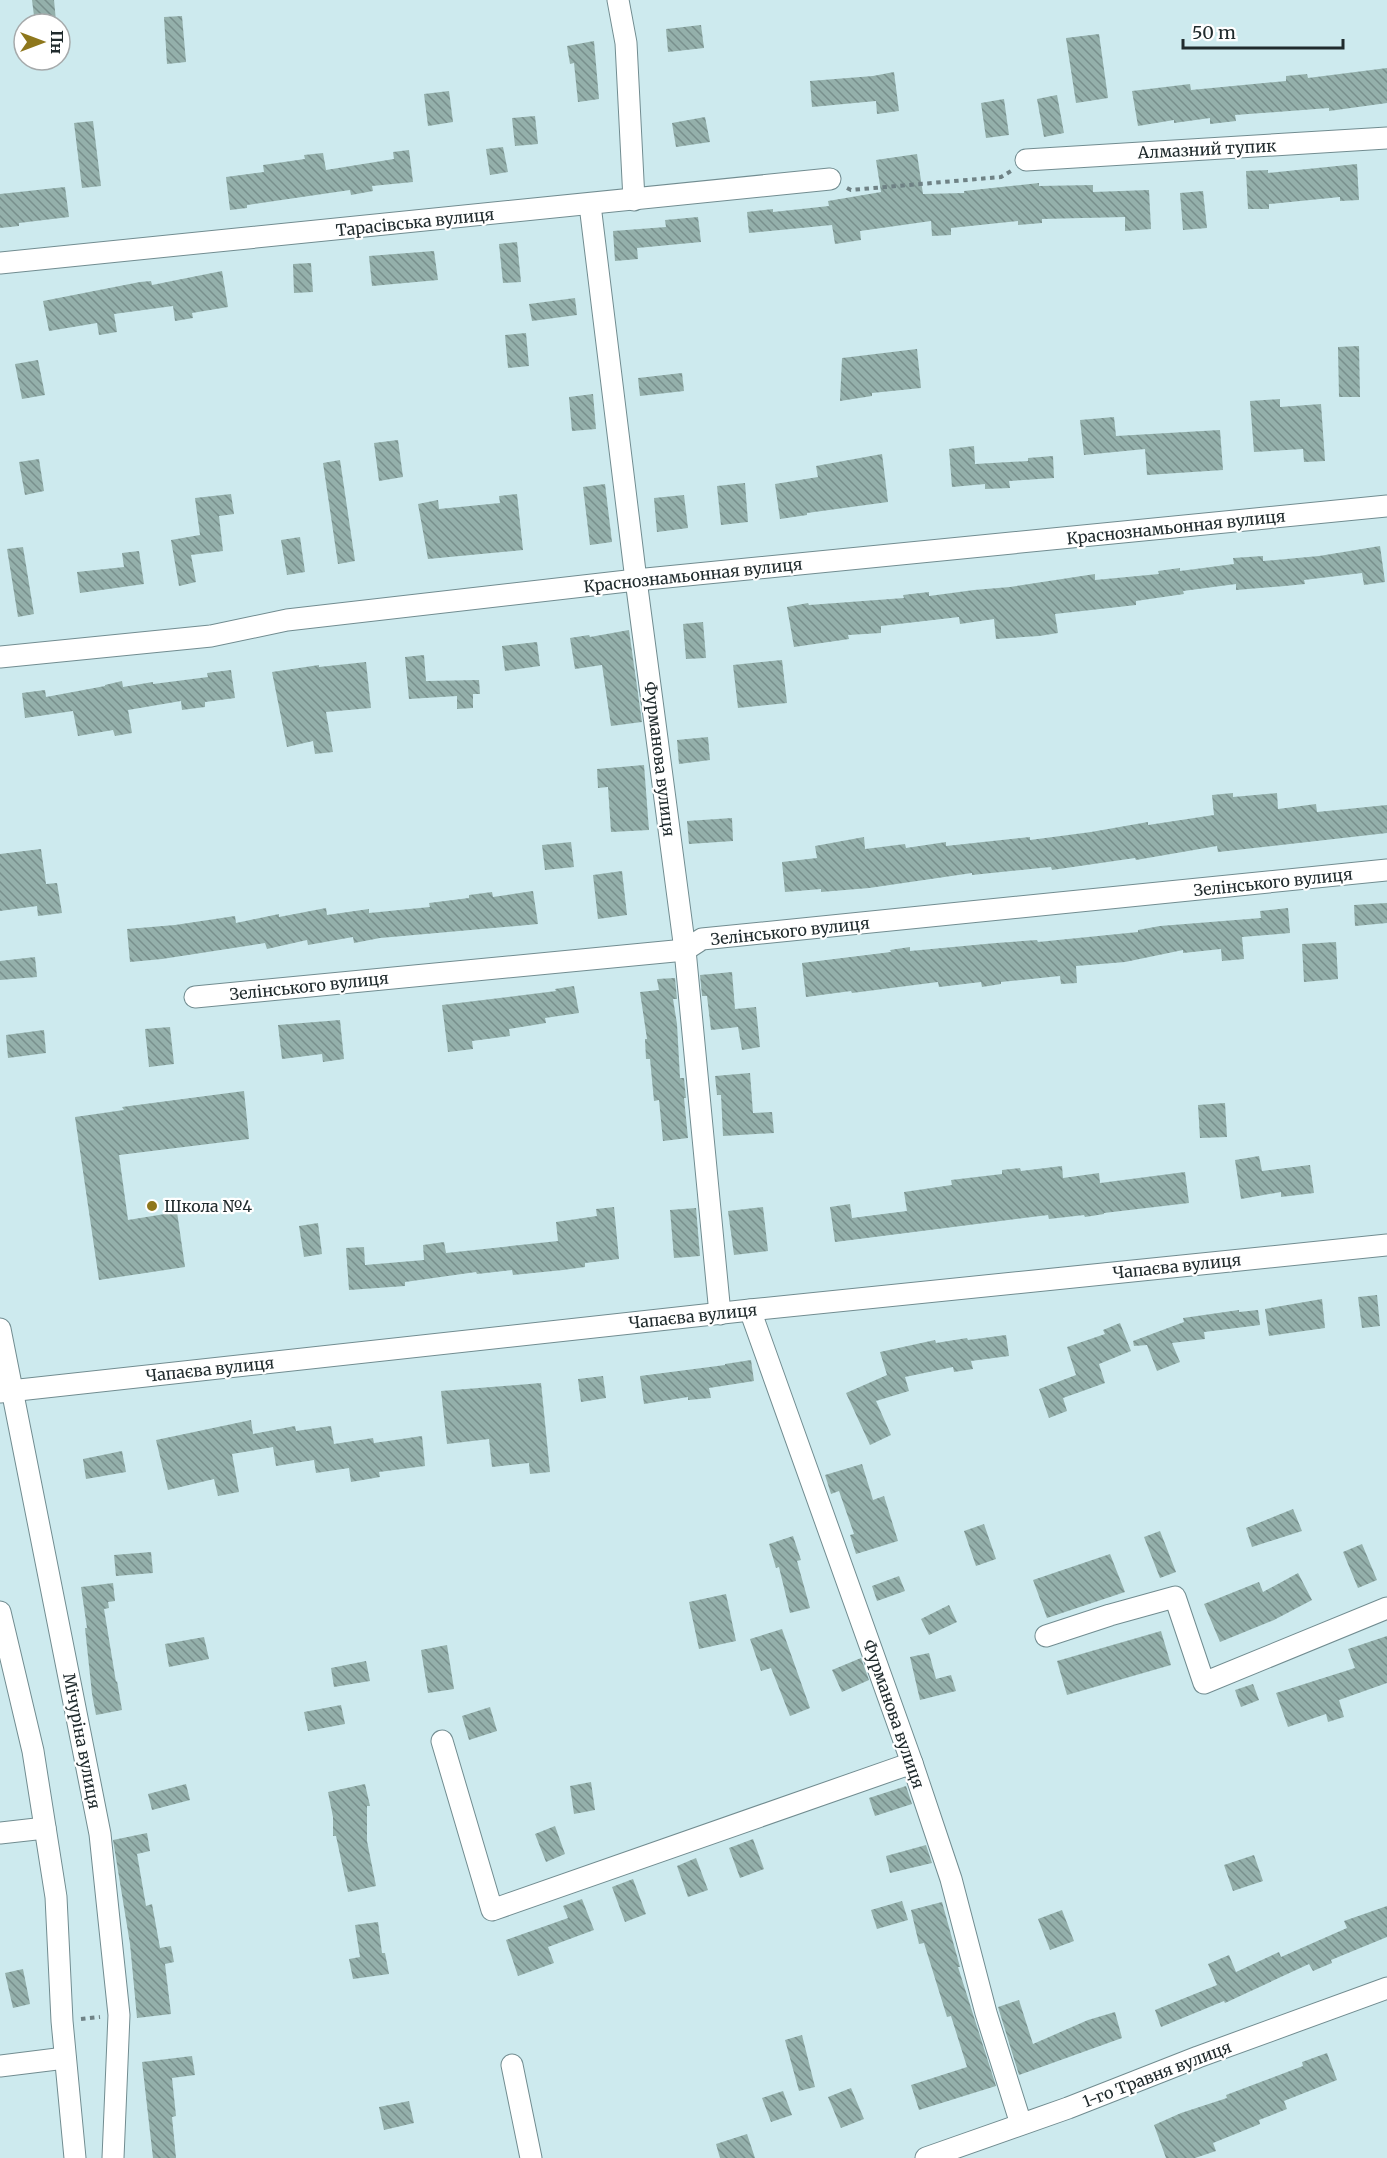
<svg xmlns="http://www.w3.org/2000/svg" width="1387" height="2158" font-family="Merriweather,serif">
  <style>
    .building { fill: url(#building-back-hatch) }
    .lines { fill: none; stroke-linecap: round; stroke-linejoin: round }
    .minor-casing { stroke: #718c90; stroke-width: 23 }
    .path { stroke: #6f8285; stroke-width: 4; stroke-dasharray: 4.5 4.5; stroke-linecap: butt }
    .minor { stroke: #fff; stroke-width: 21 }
    .poi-dot { fill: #8e771c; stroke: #fff; stroke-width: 2 }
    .labels { text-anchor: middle; stroke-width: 4.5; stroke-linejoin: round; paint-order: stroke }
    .street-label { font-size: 16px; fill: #202b2d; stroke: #fff }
    .poi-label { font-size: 16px; fill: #202b2d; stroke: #fff; text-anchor: start }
  </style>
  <defs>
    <pattern id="building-back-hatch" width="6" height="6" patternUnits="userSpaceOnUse" patternTransform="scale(1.5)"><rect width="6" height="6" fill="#94b0ab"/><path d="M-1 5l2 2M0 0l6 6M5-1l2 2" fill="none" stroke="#788f8c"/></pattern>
  </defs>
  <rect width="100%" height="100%" fill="#cdeaee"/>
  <g class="building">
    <path d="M32 0H54L56 21 35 24Z"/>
    <path d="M182 16 186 62 167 64 164 17Z"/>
    <path d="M701 25 704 48 668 52 666 29Z"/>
    <path d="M1099 34 1108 98 1076 103 1066 38Z"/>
    <path d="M594 41 599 99 578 102 574 63 570 64 567 46Z"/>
    <path d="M1387 68V103L1329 111V108L1235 115 1236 121 1210 124V118L1174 123V120L1138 126 1132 91 1190 84 1191 90 1286 81V76L1307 74 1308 78Z"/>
    <path d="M894 72 899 111 877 114 876 101 812 107 810 81 873 76Z"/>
    <path d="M449 91 453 122 428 126 424 94Z"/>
    <path d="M1057 95 1064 133 1044 137 1037 99Z"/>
    <path d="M1004 99 1009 135 986 138 981 103Z"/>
    <path d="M535 116 538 144 515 146 512 118Z"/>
    <path d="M705 117 710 142 676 147 672 123Z"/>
    <path d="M93 121 101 186 82 188 74 123Z"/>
    <path d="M503 147 508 172 490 175 486 149Z"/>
    <path d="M409 150 413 182 372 186 373 191 351 195 350 190 247 205V208L230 210 226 177 264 172 263 165 305 159 304 155 323 153 326 170 394 159 393 152Z"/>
    <path d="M917 154 923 194 964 193V191L1039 183V186L1093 185V192L1149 190 1151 229 1125 231V217L1042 219V223L1018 225V221L951 228V235L932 236 931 221 860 231 861 240 835 244 832 225 749 233 747 212 773 209V212L829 206 828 201 881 192 876 160Z"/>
    <path d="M1357 164 1359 200 1340 201V197L1269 204V209H1248L1246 171 1268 170V173Z"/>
    <path d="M65 187 69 217 19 223V226L0 228V194Z"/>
    <path d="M1203 191 1207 228 1183 230 1180 193Z"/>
    <path d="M698 217 701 242 637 248 638 259 615 261 613 231 666 227 665 220Z"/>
    <path d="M517 242 521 282 503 283 499 244Z"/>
    <path d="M434 251 438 280 372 286 369 256Z"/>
    <path d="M311 263 313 292 294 293 293 264Z"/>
    <path d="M222 271 228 307 192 313 193 318 175 321 173 306 114 314 117 332 99 335 97 323 49 331 43 301 140 282 151 281 152 285Z"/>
    <path d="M575 298 577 315 532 321 529 304Z"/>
    <path d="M526 333 529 366 508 368 505 335Z"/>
    <path d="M1359 346 1360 397H1339L1338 347Z"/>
    <path d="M917 349 921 388 872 393V396L840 401 842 358Z"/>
    <path d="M38 360 45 395 22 399 15 364Z"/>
    <path d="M682 373 684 391 640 396 638 378Z"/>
    <path d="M593 394 596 429 572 431 569 397Z"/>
    <path d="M1280 399V407L1321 404 1325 461 1304 462 1303 449 1254 452 1250 401Z"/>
    <path d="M1114 417 1116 436 1220 430 1223 470 1147 475 1145 449 1084 455 1080 420Z"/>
    <path d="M398 440 403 477 379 481 374 443Z"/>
    <path d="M974 446 975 464 1028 461V458L1053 456 1054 478 1009 481 1010 488 985 489V484L952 487 949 449Z"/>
    <path d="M882 454 888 502 807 513V515L780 519 775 484 818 477 816 466Z"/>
    <path d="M39 459 44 491 25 495 19 462Z"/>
    <path d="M340 460 355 561 338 564 323 463Z"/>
    <path d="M745 483 748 522 721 525 717 486Z"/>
    <path d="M605 484 612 542 590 545 583 487Z"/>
    <path d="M231 494 234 514 219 516 223 551 191 555 196 582 179 586 171 540 200 535 195 498Z"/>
    <path d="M517 494 523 550 428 559 418 504 438 500 439 509 500 503 499 496Z"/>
    <path d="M684 495 688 528 657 532 654 498Z"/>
    <path d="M300 537 305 572 287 575 281 540Z"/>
    <path d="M1380 546 1385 582 1364 585 1362 573 1304 580 1305 584 1285 586 1236 590V584L1183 591 1184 594 1136 601V605L1055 614 1058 633 1039 636 996 639 994 619 960 624 959 617 881 626V633L848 635 849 639 794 647 787 607 808 603 809 605 904 598 903 595 929 592V596L974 590 1010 587 1095 574V580L1159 574 1158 571 1180 568V571L1234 564 1233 558 1263 556V561L1319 556Z"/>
    <path d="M23 547 34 614 18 617 7 549Z"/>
    <path d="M139 551 144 584 80 593 77 572 124 567 122 553Z"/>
    <path d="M703 622 706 658 686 659 683 624Z"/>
    <path d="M629 630 642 722 611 726 602 665 575 669 570 638 589 635 590 637Z"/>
    <path d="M537 642 540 666 505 671 502 646Z"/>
    <path d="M424 655 426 681 479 680 480 694H473V708L457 709V696L409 699 405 657Z"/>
    <path d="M782 660 787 703 738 708 733 665Z"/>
    <path d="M366 662 371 708 326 712 333 752 315 754 313 741 287 747 272 672 319 665V667Z"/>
    <path d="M231 670 235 698 205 702V707L182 710 181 701 128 710 132 733 115 736 113 730 78 736 73 711 25 718 22 693 45 690 46 697 105 686V685L122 681 123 687 153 682V684L208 677 207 673Z"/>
    <path d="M708 737 710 760 679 764 677 740Z"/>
    <path d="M644 765 649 830 611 832 608 787 598 788 597 769Z"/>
    <path d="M1233 793V797L1277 793 1278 809 1316 804 1317 812 1387 805V833L1218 852 1217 846 1136 860 1135 858 1052 870 1051 867 972 875V873L869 888 821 892V889L785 892 782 862 817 858 815 846 864 837 865 849 905 844 906 848 946 842V846L1030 837V840L1091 832 1148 822V825L1214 815 1212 795Z"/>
    <path d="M732 818 733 841 689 844 687 821Z"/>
    <path d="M571 842 574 867 545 870 542 845Z"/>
    <path d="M41 849 46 884 57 883 62 913 38 916 37 906 0 911V854Z"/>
    <path d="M622 871 627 915 598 919 593 875Z"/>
    <path d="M533 891 538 924 380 938 354 943 353 937 308 945 307 940 267 949 265 943 162 959 130 962 127 929 175 925 235 916 236 923 279 914V917L326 908 327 915 369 909V913L430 907 429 903 469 898V895L492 892 493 897Z"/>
    <path d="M1387 903V923L1355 926 1354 905Z"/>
    <path d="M1288 908 1290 933 1242 937 1244 959 1222 961 1221 949 1183 953V950L1125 962 1076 966 1077 983 1061 984 1060 976 1001 982V984L982 987 981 982 939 987 938 982 852 993 851 991 806 997 802 963 891 952 890 950 910 947V951L996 943 1037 940 1038 942 1138 932V930L1160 926 1261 918 1260 911Z"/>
    <path d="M1336 942 1338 979 1304 982 1302 944Z"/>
    <path d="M35 957 37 977 0 980V961Z"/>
    <path d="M732 972 735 1009 756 1007 760 1047 742 1050 738 1027 711 1030 707 996H702L700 975Z"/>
    <path d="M675 978 677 999H673L677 1024 680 1078H684L686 1098H684L688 1138 663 1141 659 1100 654 1101 650 1059H646L645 1039H647L640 992 659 990 657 979Z"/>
    <path d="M574 986 579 1013 545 1018 546 1023 509 1029 510 1036 472 1041 473 1049 448 1052 442 1005 556 991 555 989Z"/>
    <path d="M340 1020 344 1059 323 1062 322 1054 282 1059 278 1025Z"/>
    <path d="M170 1027 174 1064 149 1067 145 1029Z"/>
    <path d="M44 1030 46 1053 8 1058 6 1035Z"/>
    <path d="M750 1073 753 1113 772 1112 774 1133 723 1136 721 1095H717L715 1076Z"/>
    <path d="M244 1091 249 1139 119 1155 128 1220 177 1212 185 1267 99 1280 75 1117 124 1110 122 1107Z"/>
    <path d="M1225 1103 1227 1137 1200 1138 1198 1105Z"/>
    <path d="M1259 1156 1262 1171 1310 1165 1314 1193 1281 1197V1192L1241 1199 1235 1160Z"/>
    <path d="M1062 1166 1063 1178 1099 1173 1100 1183 1185 1172 1189 1203 1104 1213V1214L1085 1217 1084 1215 1049 1219 1048 1215 835 1242 830 1207 850 1204 852 1218 907 1211 904 1192 952 1185 951 1180 1002 1174V1170L1020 1168 1021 1171Z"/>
    <path d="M614 1207 619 1259 585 1263V1267L563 1270 513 1275 512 1270 477 1274 476 1272 405 1282V1286L349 1290 346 1248 364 1247 365 1265 424 1260 423 1245 444 1242 446 1253 558 1241 556 1222 597 1216 596 1209Z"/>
    <path d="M763 1207 768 1251 734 1255 728 1211Z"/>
    <path d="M696 1208 700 1256 674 1258 670 1210Z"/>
    <path d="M318 1223 322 1254 304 1257 299 1226Z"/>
    <path d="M1377 1295 1380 1326 1362 1328 1358 1297Z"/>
    <path d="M1322 1299 1325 1328 1269 1336 1265 1309Z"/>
    <path d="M1239 1310V1312L1258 1310 1260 1325 1204 1332 1205 1339 1172 1343 1180 1362 1157 1371 1147 1345 1134 1346 1133 1341 1184 1322 1183 1318Z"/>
    <path d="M1120 1323 1131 1351 1099 1364 1105 1383 1063 1398 1067 1411 1049 1418 1039 1389 1076 1375 1067 1347 1105 1334 1103 1330Z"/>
    <path d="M1006 1335 1009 1356 971 1361 973 1369 954 1372 953 1367 905 1377 909 1391 876 1401 891 1435 870 1445 846 1393 887 1375 880 1352 935 1340 936 1343 967 1338 968 1340Z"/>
    <path d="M751 1360 754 1381 709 1388 711 1398 688 1400V1397L644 1404 640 1376 725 1365V1364Z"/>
    <path d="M603 1376 606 1398 581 1402 578 1379Z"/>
    <path d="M541 1383 550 1472 530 1474 529 1463 492 1467 489 1439 447 1444 441 1391Z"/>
    <path d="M251 1420 253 1434 295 1426 296 1431 331 1426 334 1444 373 1438 374 1443 422 1436 425 1466 379 1472 380 1477 351 1482 349 1468 316 1473 314 1460 276 1466 273 1447 232 1454 239 1492 218 1496 214 1479 168 1490 156 1440Z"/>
    <path d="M122 1451 126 1472 86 1479 83 1459Z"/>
    <path d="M862 1464 873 1500 884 1496 898 1541 856 1554 850 1535 854 1534 839 1491 831 1494 825 1475Z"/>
    <path d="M1293 1509 1302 1531 1252 1547 1246 1528Z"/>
    <path d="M984 1524 996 1559 976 1566 964 1531Z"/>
    <path d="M1160 1531 1176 1572 1160 1578 1144 1537Z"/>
    <path d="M793 1536 801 1560 797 1561 810 1608 790 1613 779 1567 776 1568 769 1544Z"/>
    <path d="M1362 1544 1377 1580 1358 1588 1343 1552Z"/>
    <path d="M151 1552 153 1573 116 1576 114 1555Z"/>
    <path d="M1110 1554 1125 1592 1047 1618 1033 1580Z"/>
    <path d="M1298 1573 1312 1600 1274 1620 1220 1642 1204 1604 1259 1582 1263 1592Z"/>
    <path d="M899 1576 905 1591 877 1601 872 1586Z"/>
    <path d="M113 1583 115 1601 108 1602 109 1608 104 1609 116 1682 117 1681 122 1710 96 1715 92 1694 85 1628H87L81 1587Z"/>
    <path d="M726 1594 736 1641 699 1649 689 1602Z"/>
    <path d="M949 1605 957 1622 929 1635 921 1619Z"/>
    <path d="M782 1629 810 1708 790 1716 771 1668 761 1671 750 1639Z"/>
    <path d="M1161 1631 1171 1665 1067 1695 1057 1661Z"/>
    <path d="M1387 1636V1683L1339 1700 1344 1717 1328 1722 1326 1714 1288 1727 1276 1693 1355 1668 1348 1649Z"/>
    <path d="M204 1637 209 1659 169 1667 165 1644Z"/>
    <path d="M447 1645 454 1689 428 1693 421 1650Z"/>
    <path d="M929 1653 936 1679 951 1675 956 1691 920 1700 910 1657Z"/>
    <path d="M861 1658 869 1680 842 1692 832 1670Z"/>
    <path d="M366 1661 370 1681 334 1687 331 1668Z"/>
    <path d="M1253 1684 1259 1700 1241 1707 1235 1690Z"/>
    <path d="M341 1705 345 1724 308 1731 304 1712Z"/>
    <path d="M490 1707 497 1731 469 1740 462 1716Z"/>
    <path d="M591 1782 595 1810 574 1814 570 1786Z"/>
    <path d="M186 1784 190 1800 152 1810 148 1794Z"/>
    <path d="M365 1784 370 1806H367V1841L376 1886 348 1892 336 1836H333V1817L328 1792Z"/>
    <path d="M906 1786 912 1804 875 1816 869 1798Z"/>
    <path d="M555 1826 565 1854 546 1862 535 1834Z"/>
    <path d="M147 1833 150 1851 137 1854 146 1906 152 1904 160 1948 171 1946 174 1962 165 1964 171 2014 137 2018 130 1944 113 1840Z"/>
    <path d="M753 1839 764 1869 740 1878 729 1848Z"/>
    <path d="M926 1845 932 1863 890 1873 886 1856Z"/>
    <path d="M1254 1855 1263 1881 1233 1891 1224 1865Z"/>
    <path d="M696 1858 708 1890 688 1897 677 1866Z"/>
    <path d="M633 1879 646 1914 625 1922 612 1887Z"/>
    <path d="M582 1899 594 1930 548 1947 554 1963 518 1976 506 1940 568 1918 563 1906Z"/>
    <path d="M902 1901 908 1920 877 1929 871 1910Z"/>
    <path d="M942 1902 960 1967H958L996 2086 919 2110 911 2085 967 2067 951 2016 947 2017 924 1943 919 1944 911 1910Z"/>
    <path d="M1387 1906V1937L1331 1960 1332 1963 1313 1971 1309 1964 1225 2003 1224 2001 1161 2027 1155 2010 1217 1985 1208 1964 1229 1955 1236 1972 1279 1952 1281 1957 1347 1928 1344 1921Z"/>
    <path d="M1062 1910 1074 1941 1050 1950 1038 1919Z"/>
    <path d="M378 1922 382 1953H385L389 1974 353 1979 349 1959 360 1957 355 1925Z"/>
    <path d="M23 1969 30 2004 13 2008 5 1973Z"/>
    <path d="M1019 2000 1033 2044 1088 2020 1115 2012 1122 2038 1019 2075 998 2007Z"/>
    <path d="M802 2035 815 2087 799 2091 785 2040Z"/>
    <path d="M1327 2053 1337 2080 1284 2101 1287 2109 1259 2120 1260 2124 1213 2143 1216 2151 1195 2158H1166L1154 2125 1181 2113 1227 2098 1226 2095 1303 2066 1302 2062Z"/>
    <path d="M192 2056 195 2075 172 2078 176 2116 172 2117 176 2158H153L142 2062Z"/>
    <path d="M851 2088 864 2119 841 2128 828 2097Z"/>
    <path d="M783 2091 792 2115 771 2122 762 2098Z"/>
    <path d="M409 2101 414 2123 384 2130 379 2107Z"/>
    <path d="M747 2134 755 2158H720L716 2144Z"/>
  </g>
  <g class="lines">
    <defs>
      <g id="minor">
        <path d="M618 0 626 43 634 200"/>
        <path d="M1026 160 1387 138"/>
        <path d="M590 205 636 580 685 950 720 1314"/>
        <path d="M0 263 830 179"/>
        <path d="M0 657 211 636 287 620 636 580 1387 506"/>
        <path d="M195 997 685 950 702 939 1387 870"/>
        <path d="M750 1310 912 1763 951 1879 986 2013 1021 2124"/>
        <path d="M0 1329 100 1834 119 2015 113 2158"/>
        <path d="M0 1392 750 1310 1387 1245"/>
        <path d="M0 1612 33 1751 56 1897 62 2021 75 2158"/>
        <path d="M1046 1636 1110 1615 1175 1597 1204 1683 1387 1608"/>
        <path d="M442 1741 492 1910 912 1763"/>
        <path d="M0 1833 45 1828"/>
        <path d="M512 2065 531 2158"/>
        <path d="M0 2066 65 2058"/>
        <path d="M926 2158 1068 2108 1198 2057 1387 1988"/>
      </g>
    </defs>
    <use href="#minor" class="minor-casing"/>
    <g class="path">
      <path d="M847 188 851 190 1001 177 1011 171"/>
      <path d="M81 2019 100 2017"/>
    </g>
    <use href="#minor" class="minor"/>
  </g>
  <circle class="poi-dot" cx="152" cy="1206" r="6"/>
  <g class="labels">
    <g class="street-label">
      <text transform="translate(1207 149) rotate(-3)" y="6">Алмазний тупик</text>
      <text transform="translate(415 222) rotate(-6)" y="6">Тарасівська вулиця</text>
      <text transform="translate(1176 527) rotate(-6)" y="6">Краснознамьонная вулиця</text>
      <text transform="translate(693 575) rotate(-6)" y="6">Краснознамьонная вулиця</text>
      <text transform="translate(660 759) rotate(83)" y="6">Фурманова вулиця</text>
      <text transform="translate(1273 882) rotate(-6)" y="6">Зелінського вулиця</text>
      <text transform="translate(790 931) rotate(-6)" y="6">Зелінського вулиця</text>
      <text transform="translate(309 986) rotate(-6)" y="6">Зелінського вулиця</text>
      <text transform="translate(1177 1266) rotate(-6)" y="6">Чапаєва вулиця</text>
      <text transform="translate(693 1316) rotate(-6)" y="6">Чапаєва вулиця</text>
      <text transform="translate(210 1369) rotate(-6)" y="6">Чапаєва вулиця</text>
      <text transform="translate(894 1714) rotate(71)" y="6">Фурманова вулиця</text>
      <text transform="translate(82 1741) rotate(79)" y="6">Мічуріна вулиця</text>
      <text transform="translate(1157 2074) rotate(-21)" y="6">1-го Травня вулиця</text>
    </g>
    <g class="poi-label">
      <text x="164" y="1212">Школа №4</text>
    </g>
  </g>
  <g transform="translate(42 42) rotate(90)"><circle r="28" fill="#ffffff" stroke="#a6aaab" stroke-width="1.5"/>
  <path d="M0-4.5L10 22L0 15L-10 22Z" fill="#8e771c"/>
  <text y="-9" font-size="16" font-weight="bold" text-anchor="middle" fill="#202b2d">Пн</text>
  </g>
  <path d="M1183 39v9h160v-9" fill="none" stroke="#202b2d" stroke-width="3"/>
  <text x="1192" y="39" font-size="18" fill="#202b2d" stroke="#ffffff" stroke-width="4.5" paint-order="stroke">50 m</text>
</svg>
